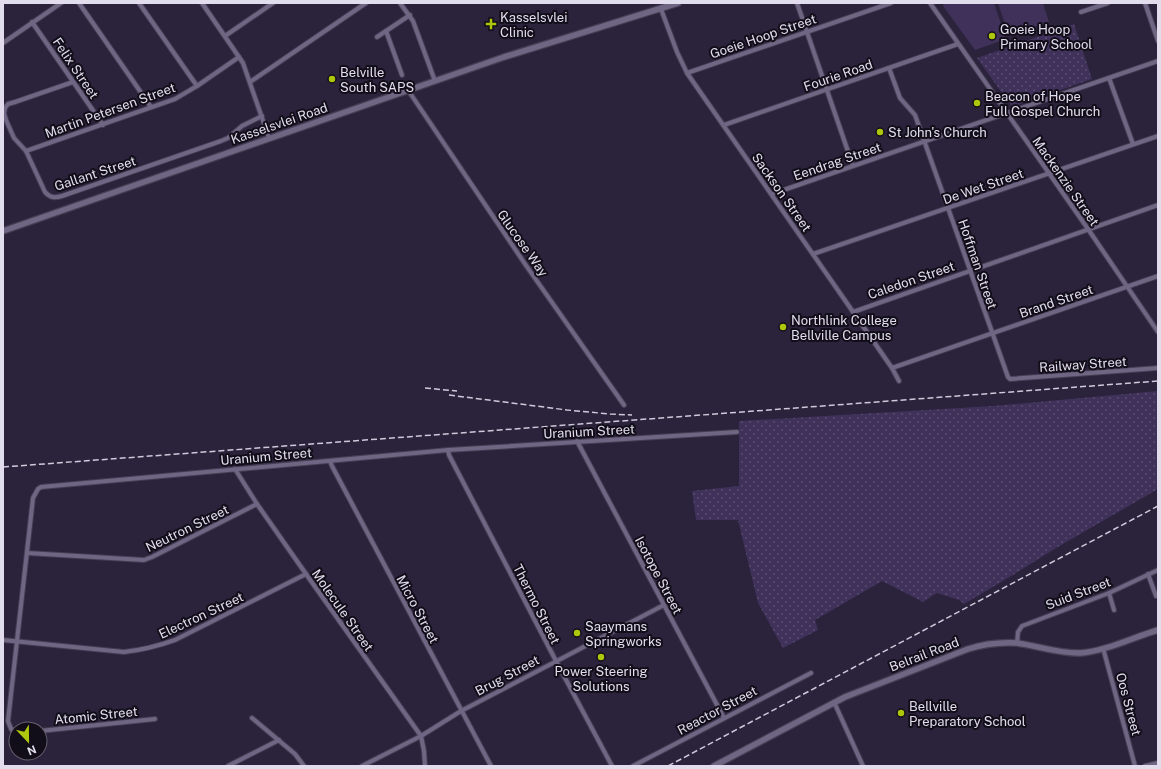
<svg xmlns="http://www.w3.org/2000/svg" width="1161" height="769" font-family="'Public Sans',sans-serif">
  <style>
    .grass { fill: #3f315a }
    .park { fill: url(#park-dots) }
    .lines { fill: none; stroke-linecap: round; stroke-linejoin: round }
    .minor-casing { stroke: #443d53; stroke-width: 6 }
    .tertiary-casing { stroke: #443d53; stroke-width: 8 }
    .minor { stroke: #6e6683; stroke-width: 4 }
    .tertiary { stroke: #6e6683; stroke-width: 5.5 }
    .rail { stroke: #cfcadb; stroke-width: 1.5; stroke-dasharray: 6 3; stroke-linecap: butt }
    .poi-dot { fill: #aec60b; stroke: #120e19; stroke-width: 1.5 }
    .labels { text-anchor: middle; stroke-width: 4; stroke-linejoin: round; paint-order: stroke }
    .poi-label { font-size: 13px; fill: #e1dded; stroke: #120e19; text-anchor: start }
    .street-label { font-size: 13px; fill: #e1dded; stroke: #120e19 }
  </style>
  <defs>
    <pattern id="park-dots" width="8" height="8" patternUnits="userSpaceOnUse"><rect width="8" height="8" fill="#3f315a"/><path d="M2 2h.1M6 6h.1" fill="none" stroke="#5a4e72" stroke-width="1.8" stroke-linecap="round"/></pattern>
  </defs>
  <rect width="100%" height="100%" fill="#2a233b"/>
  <g class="grass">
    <path d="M944 3H994L1006 39 975 50 943 6Z"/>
    <path d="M998 3H1043L1049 22 1009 36Z"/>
  </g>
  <g class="park">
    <path d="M1074 24 1092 79 1012 107 977 58Z"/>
    <path d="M1158 391V489L1056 548 1013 575 964 604 959 600 937 593 923 602 882 581 815 620 818 630 783 648 758 603 738 520H696L692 491 739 486V421L993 406Z"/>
  </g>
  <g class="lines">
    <defs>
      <g id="minor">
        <path d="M79 3 151 107"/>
        <path d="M139 3 197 86"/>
        <path d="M202 3 243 63 269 138"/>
        <path d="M400 3 413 21 435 81"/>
        <path d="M797 3 853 166"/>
        <path d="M930 3 1088 229 1158 332"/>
        <path d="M1145 3 1158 41"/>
        <path d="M661 9 677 52 687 73 892 368 899 381"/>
        <path d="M1081 12 1108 3"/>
        <path d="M32 22 103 125"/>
        <path d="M386 31 402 75"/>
        <path d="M225 36 273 3"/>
        <path d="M377 37 410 15"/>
        <path d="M3 43 61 3"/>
        <path d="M889 68 900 98 915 115 1008 377 1010 379 1158 368"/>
        <path d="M687 73 891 3"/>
        <path d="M1109 78 1133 144"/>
        <path d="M73 82 15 102 8 104 5 108 4 113 6 120 14 138 26 151 45 192C50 198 55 198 62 196L221 141 228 138 242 126 262 116"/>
        <path d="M250 82 366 3"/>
        <path d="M408 90 525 264 624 405"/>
        <path d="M724 125 958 44"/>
        <path d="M26 151 175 99 197 86 239 57"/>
        <path d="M772 194 1158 61"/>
        <path d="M813 254 1158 136"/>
        <path d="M853 312 1158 205"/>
        <path d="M892 368 1158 276"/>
        <path d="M577 441 724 718"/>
        <path d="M448 450 449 455 556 661 612 766"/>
        <path d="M330 461 332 466 491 766"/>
        <path d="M235 469 257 504 306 574 421 736 424 751 425 766"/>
        <path d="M27 553 144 560 152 557 257 504"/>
        <path d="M1148 574 1156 596"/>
        <path d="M1109 593 1114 610"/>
        <path d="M3 640 124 652C142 650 158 646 175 640L306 574"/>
        <path d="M1017 643 1018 632 1022 626 1109 593 1158 570"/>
        <path d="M1103 648 1135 766"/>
        <path d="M834 702 863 766"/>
        <path d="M252 718 295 754 304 766"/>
        <path d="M40 731 155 719"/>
        <path d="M16 733C11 732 10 726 8 721L33 498 38 489 41 487 448 450 737 432"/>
        <path d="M228 766 279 740"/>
        <path d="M362 766 421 736 461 711 664 605"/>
        <path d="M633 766 811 673"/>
        <path d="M1145 766 1158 763"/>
      </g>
      <g id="tertiary">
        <path d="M3 231 504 57 678 3"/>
        <path d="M714 766 845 697 968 649C984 644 1001 642 1017 643 1038 646 1060 654 1081 653 1106 651 1134 637 1158 630"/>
      </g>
    </defs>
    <use href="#minor" class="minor-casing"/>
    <use href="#tertiary" class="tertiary-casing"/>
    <use href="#minor" class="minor"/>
    <use href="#tertiary" class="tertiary"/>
    <g class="rail">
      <path d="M425 388 457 391"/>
      <path d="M449 395 567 410 610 414 632 415"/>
      <path d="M3 467 1158 381"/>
      <path d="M668 766 1158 506"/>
    </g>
  </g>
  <g class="poi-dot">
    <path d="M489 18h4v4h4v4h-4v4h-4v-4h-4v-4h4z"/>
    <circle cx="992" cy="36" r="4"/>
    <circle cx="332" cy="79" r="4"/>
    <circle cx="977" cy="103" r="4"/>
    <circle cx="880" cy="132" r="4"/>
    <circle cx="783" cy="327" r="4"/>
    <circle cx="577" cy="633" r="4"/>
    <circle cx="601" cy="657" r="4"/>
    <circle cx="901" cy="713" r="4"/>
  </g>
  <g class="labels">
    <g class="poi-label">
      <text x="500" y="22">Kasselsvlei<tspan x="500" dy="15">Clinic</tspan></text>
      <text x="1000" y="34">Goeie Hoop<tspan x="1000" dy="15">Primary School</tspan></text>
      <text x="340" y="77">Belville<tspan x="340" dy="15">South SAPS</tspan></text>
      <text x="985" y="101">Beacon of Hope<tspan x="985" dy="15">Full Gospel Church</tspan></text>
      <text x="888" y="137">St John's Church</text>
      <text x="791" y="325">Northlink College<tspan x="791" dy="15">Bellville Campus</tspan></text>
      <text x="585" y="631">Saaymans<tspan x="585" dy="15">Springworks</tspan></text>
      <text x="601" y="676" text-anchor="middle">Power Steering<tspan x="601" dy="15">Solutions</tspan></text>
      <text x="909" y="711">Bellville<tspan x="909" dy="15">Preparatory School</tspan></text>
    </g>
    <g class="street-label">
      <text transform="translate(763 36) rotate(-19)" y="5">Goeie Hoop Street</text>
      <text transform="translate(76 68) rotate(56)" y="5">Felix Street</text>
      <text transform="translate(838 75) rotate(-19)" y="5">Fourie Road</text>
      <text transform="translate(110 110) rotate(-20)" y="5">Martin Petersen Street</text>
      <text transform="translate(279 123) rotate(-19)" y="5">Kasselsvlei Road</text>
      <text transform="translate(837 161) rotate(-19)" y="5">Eendrag Street</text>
      <text transform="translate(95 173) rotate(-18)" y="5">Gallant Street</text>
      <text transform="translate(1066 181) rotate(55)" y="5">Mackenzie Street</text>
      <text transform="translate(983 186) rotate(-19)" y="5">De Wet Street</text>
      <text transform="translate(782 192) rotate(55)" y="5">Sackson Street</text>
      <text transform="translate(523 243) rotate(55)" y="5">Glucose Way</text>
      <text transform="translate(978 264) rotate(71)" y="5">Hoffman Street</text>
      <text transform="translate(911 280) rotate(-19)" y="5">Caledon Street</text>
      <text transform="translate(1056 301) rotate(-19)" y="5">Brand Street</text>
      <text transform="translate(1083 364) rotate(-4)" y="5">Railway Street</text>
      <text transform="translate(589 431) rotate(-3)" y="5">Uranium Street</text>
      <text transform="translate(266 456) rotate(-5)" y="5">Uranium Street</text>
      <text transform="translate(187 528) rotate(-26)" y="5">Neutron Street</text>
      <text transform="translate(659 575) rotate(62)" y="5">Isotope Street</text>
      <text transform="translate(1078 593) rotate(-21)" y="5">Suid Street</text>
      <text transform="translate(537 604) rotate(63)" y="5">Thermo Street</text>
      <text transform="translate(418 609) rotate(62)" y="5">Micro Street</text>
      <text transform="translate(343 610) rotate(55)" y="5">Molecule Street</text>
      <text transform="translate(201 615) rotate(-25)" y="5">Electron Street</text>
      <text transform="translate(924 654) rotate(-21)" y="5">Belrail Road</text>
      <text transform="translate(507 675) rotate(-28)" y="5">Brug Street</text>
      <text transform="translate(1129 704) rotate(75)" y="5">Oos Street</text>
      <text transform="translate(717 710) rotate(-28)" y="5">Reactor Street</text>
      <text transform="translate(96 715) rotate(-6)" y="5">Atomic Street</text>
    </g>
  </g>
  <rect width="1161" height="769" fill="none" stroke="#e1dded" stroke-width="8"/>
  <g transform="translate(28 741) rotate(158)"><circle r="19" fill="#120e19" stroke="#65616e"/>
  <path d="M0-3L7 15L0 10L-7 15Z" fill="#aec60b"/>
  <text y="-6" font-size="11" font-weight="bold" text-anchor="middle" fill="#e1dded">N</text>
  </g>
</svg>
